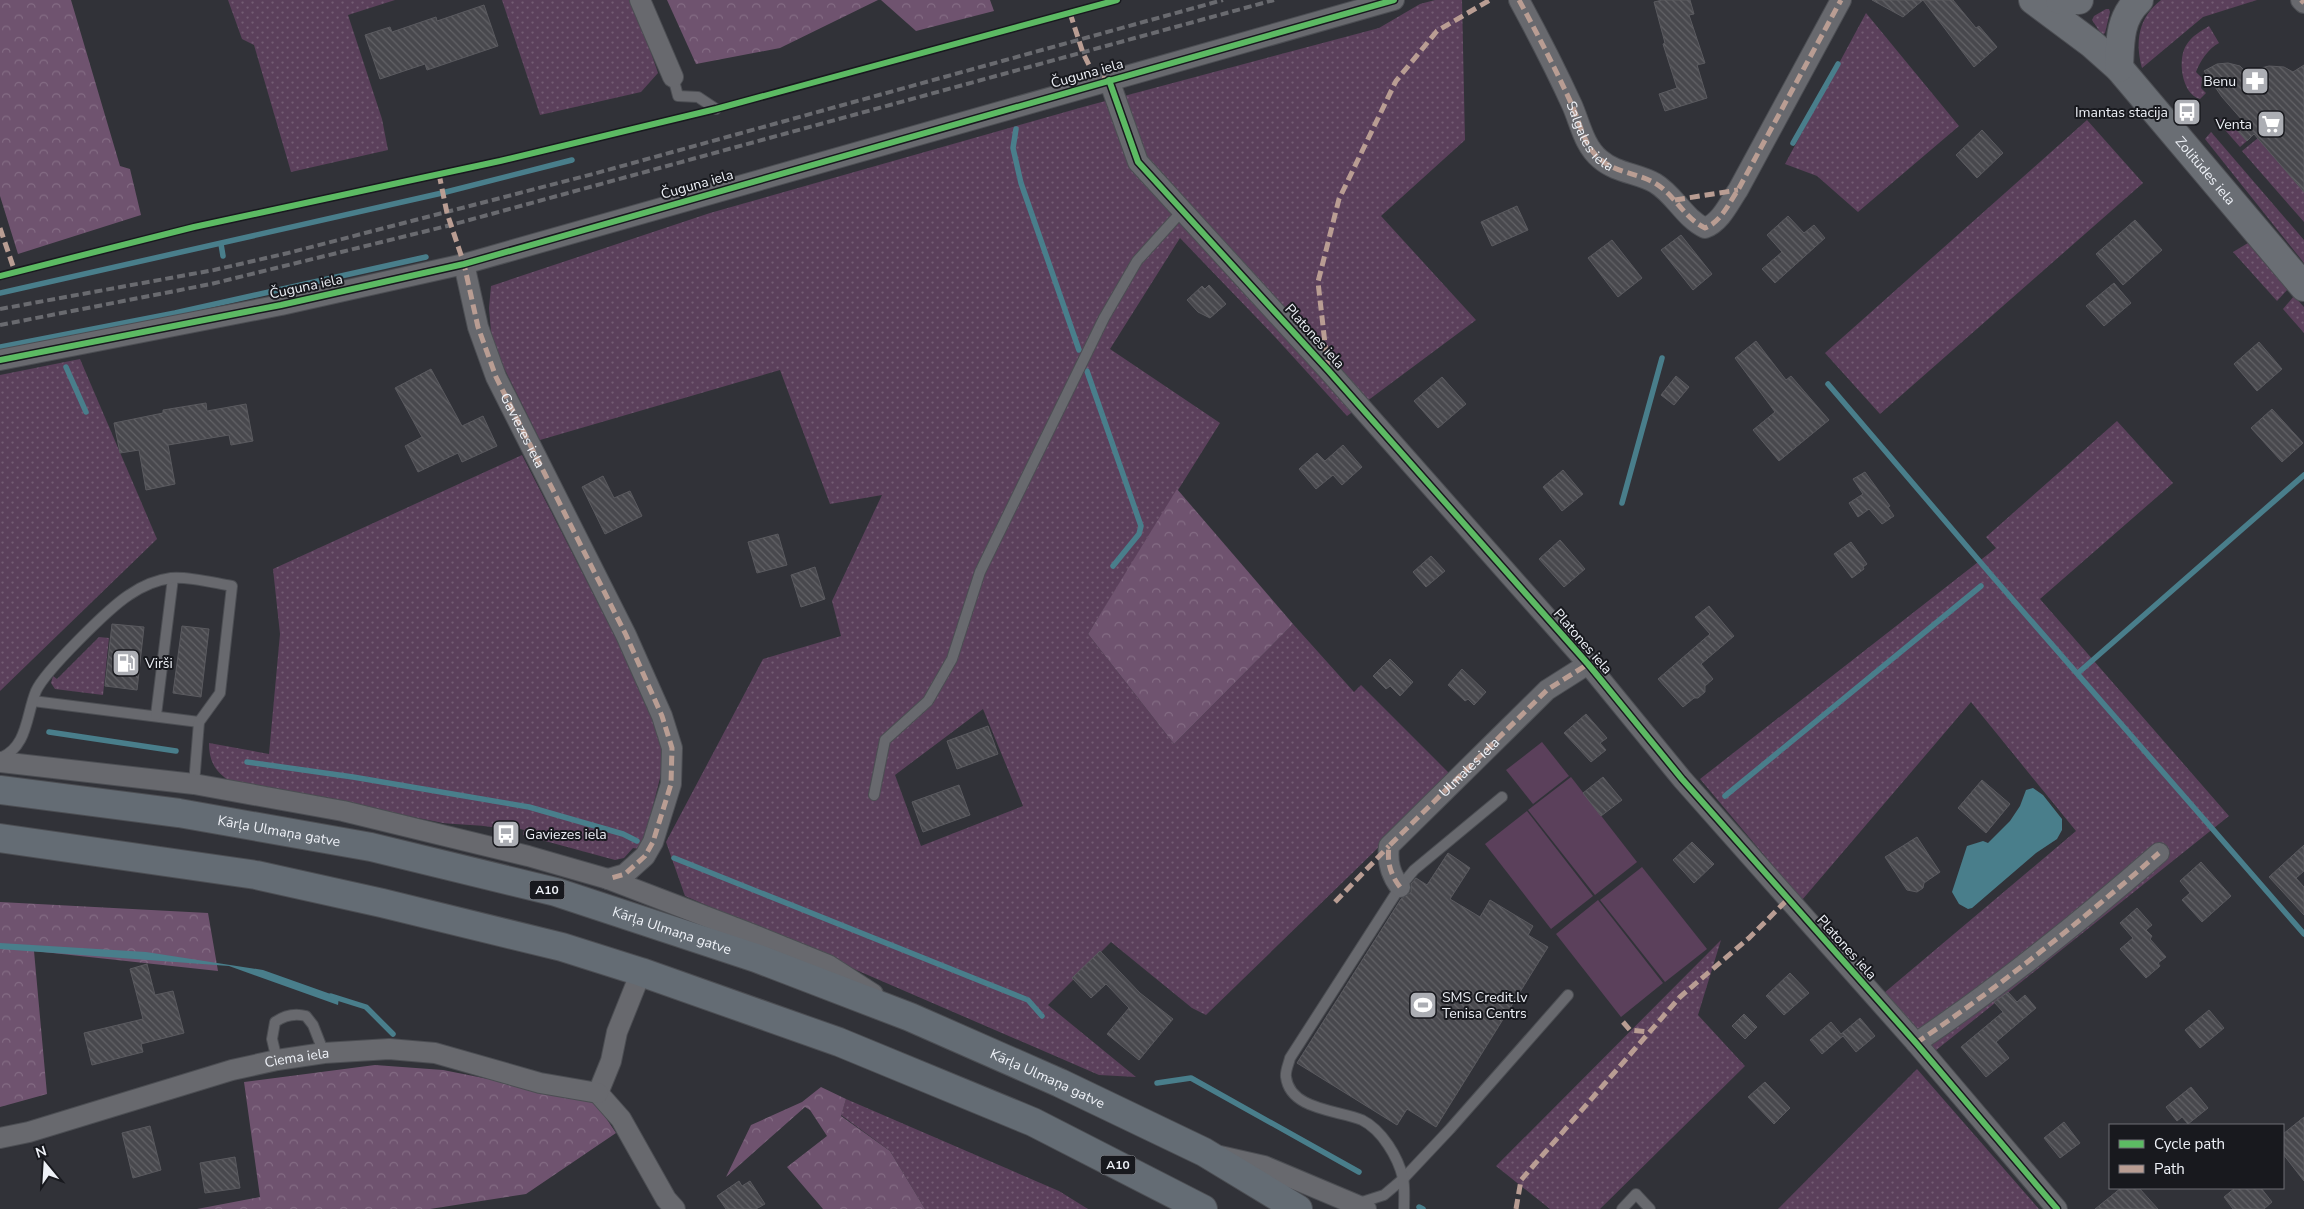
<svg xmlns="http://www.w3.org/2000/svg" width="2304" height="1209" font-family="'Nunito Sans',sans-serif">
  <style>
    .grass { fill: url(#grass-dots); fill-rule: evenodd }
    .forest { fill: url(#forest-crowns) }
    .garden { fill: #5b405b }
    .water { fill: #497e8b }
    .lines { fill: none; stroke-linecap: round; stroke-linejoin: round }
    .stream { stroke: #497e8b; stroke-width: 5.5 }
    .building { fill: url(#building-back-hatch); stroke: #5a5a5f }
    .lane-casing { stroke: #4c4e53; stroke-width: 12 }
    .street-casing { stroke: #4c4e53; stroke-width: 22 }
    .secondary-casing { stroke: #4c4e53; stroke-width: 30 }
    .highway-casing { stroke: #4c4e53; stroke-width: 30 }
    .lane { stroke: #68696e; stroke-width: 10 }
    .street { stroke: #68696e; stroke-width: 20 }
    .secondary { stroke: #6a6e74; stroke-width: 28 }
    .highway { stroke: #646c74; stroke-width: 28 }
    .rail { stroke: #696a6f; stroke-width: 4; stroke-dasharray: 8 4; stroke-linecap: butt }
    .quiet { stroke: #b99d93; stroke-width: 5; stroke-dasharray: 10 5; stroke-linecap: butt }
    .cycleway-casing { stroke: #18191e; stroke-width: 9 }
    .cycleway { stroke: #5cba63; stroke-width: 6 }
    .labels { text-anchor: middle; stroke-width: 4; stroke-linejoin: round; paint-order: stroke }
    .shield { fill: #18191e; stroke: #aeb0b6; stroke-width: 1 }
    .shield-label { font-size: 12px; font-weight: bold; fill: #eef1f7 }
    .street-label { font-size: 14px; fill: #eef1f7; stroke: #18191e }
    .poi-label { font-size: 14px; fill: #eef1f7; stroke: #18191e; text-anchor: end }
  </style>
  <defs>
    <pattern id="grass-dots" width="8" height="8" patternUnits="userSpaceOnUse" patternTransform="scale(1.25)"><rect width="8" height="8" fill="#5b405b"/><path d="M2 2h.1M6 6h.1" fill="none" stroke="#735c73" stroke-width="1.8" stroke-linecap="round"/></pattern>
    <pattern id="forest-crowns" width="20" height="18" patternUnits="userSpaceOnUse" patternTransform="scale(1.25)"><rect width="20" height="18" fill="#6f536f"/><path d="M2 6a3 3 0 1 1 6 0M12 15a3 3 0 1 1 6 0" fill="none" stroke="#846c84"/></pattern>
    <pattern id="building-back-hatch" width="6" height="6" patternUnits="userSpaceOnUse" patternTransform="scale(1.25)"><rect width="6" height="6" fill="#48484d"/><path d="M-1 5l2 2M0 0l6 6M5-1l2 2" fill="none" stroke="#636367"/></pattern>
  </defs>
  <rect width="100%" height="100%" fill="#313238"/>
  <g class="grass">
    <path d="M228 0H395L348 15 382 119 388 150 291 172 254 45 242 39Z"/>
    <path d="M502 0H633L658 73 641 92 540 115Z"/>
    <path d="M1435 0H1462L1465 140 1381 216 1476 320 1347 416 1275 337 1180 238 1110 349 1220 423 1088 634 1174 744 1293 624 1354 692 1361 685 1452 776 1206 1015 1192 1008 1111 942 1048 1005 1136 1077 1099 1075 685 896 666 842 763 659 841 636 832 601 882 495 830 504 780 370 540 440 492 344 489 308 491 286 710 213 1083 107 1379 28 1420 4ZM983 709 1023 806 921 846 895 775Z"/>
    <path d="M2161 0H2257L2203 17 2142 68C2135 42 2138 18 2161 0Z"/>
    <path d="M2106 9H2109L2110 12 2105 33 2102 35 2092 20 2094 16Z"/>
    <path d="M1866 13 1959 126 1858 212 1817 176 1785 164Z"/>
    <path d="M2209 26 2219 43C2209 48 2200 61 2196 72L2202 78 2201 88 2206 93 2200 99C2181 94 2177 57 2187 44 2192 36 2201 31 2209 26Z"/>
    <path d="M2221 119 2229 120 2247 141 2240 147 2218 122Z"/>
    <path d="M2087 120 2143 183 1880 414 1825 353Z"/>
    <path d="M2211 132 2304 240V263L2205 139Z"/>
    <path d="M2258 138 2304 192V222L2242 151Z"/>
    <path d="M2248 243 2288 289 2277 301 2233 252Z"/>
    <path d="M2294 296 2304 307V333L2283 309Z"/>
    <path d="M80 359 157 539 0 691V375Z"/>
    <path d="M2117 421 2173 483 2040 599 2229 816 1935 1051 1884 993 2076 831 1971 702 1802 900 1700 779 1996 548 1986 537Z"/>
    <path d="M522 455 659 722 664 762 648 826 639 849 633 848 624 858 615 860 523 835 524 830 507 825 505 829C484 825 464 825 443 823L228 780C214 770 209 760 209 743L269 754 280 634 273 569Z"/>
    <path d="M99 637 109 638 103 695 55 689 51 683 53 676 57 679Z"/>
    <path d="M1721 940 1698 1015 1745 1066 1600 1209H1550L1496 1166Z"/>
    <path d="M1917 1069 2039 1209H1778Z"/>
    <path d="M846 1099 1059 1191 1088 1209H925L890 1151 841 1115Z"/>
  </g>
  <g class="forest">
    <path d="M0 0H71L120 166 130 169 141 215 18 254 0 196Z"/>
    <path d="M667 0H878L780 48 696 64Z"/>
    <path d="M881 0H990L994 11 916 31Z"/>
    <path d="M1177 489 1293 624 1174 744 1088 634Z"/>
    <path d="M0 902 208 913 218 971 34 951 47 1094 0 1107Z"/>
    <path d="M375 1065 443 1070 594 1100 616 1133 526 1194 430 1209H197L260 1197 244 1082Z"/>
    <path d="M821 1087 846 1099 841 1116 890 1151 925 1209H823L787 1167 827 1136 810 1110 805 1107 726 1177 751 1125 802 1102Z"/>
  </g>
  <g class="garden">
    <path d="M1542 742 1569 776 1533 804 1506 770Z"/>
    <path d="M1571 777 1637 862 1595 895 1528 810Z"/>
    <path d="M1527 811 1593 896 1551 929 1485 844Z"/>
    <path d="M1642 867 1707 949 1665 982 1600 900Z"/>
    <path d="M1598 900 1663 983 1621 1017 1556 934Z"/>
  </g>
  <g class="water">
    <path d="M2033 788 2043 795 2062 819V830L2057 839 2036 853 1972 908 1968 909 1959 904 1952 892 1967 846 1983 841 1988 843 2010 821 2020 806 2026 790Z"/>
    <path d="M0 943 146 952 263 970 339 997 338 1005 229 966 0 949Z"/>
  </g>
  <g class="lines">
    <g class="stream">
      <path d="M1016 129 1013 148 1021 183 1079 350"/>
      <path d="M1793 143 1838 64"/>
      <path d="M221 244 223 256"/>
      <path d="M0 293 442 193 572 160"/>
      <path d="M0 347 175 313 426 257"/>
      <path d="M66 367 86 412"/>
      <path d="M1087 371 1141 526 1139 534 1113 566"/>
      <path d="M1828 384 1993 577 2304 934"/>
      <path d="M1622 503 1662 358"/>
      <path d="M2078 673 2304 475"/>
      <path d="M49 732 176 751"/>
      <path d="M247 762 353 777 529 807 623 834 637 841"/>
      <path d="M1725 796 1981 586"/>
      <path d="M674 858 1028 1000 1042 1016"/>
      <path d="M331 996 366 1007 393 1034"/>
      <path d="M1157 1083 1191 1078 1359 1172"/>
      <path d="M1419 1207 1423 1209"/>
    </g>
  </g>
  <g class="building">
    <path d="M1662 0H1690L1694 14 1689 15 1705 63 1697 65 1707 98 1665 111 1659 94 1677 88 1663 44 1665 43 1654 2Z"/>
    <path d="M1872 0H1953L1976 28 1979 26 1997 47 1974 67 1923 0 1903 17Z"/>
    <path d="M484 5 498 46 427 70 425 64 380 79 365 35 390 27 392 32 436 17 437 21Z"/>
    <path d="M2228 63 2240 66 2249 75 2257 69 2269 66 2284 67 2293 72 2304 65V192L2254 134 2247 141 2235 128 2243 121 2222 97 2204 71 2217 64Z"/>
    <path d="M1982 130 2003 153 1977 178 1956 155Z"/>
    <path d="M1517 206 1528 230 1492 246 1481 222Z"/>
    <path d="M1788 216 1804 233 1814 225 1825 238 1775 283 1762 269 1782 252 1767 235Z"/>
    <path d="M2135 220 2162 250 2123 285 2096 254Z"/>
    <path d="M1681 235 1712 274 1693 290 1661 250Z"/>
    <path d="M1612 240 1642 278 1618 297 1588 258Z"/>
    <path d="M2114 283 2131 303 2104 326 2086 306Z"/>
    <path d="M1209 285 1226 304 1210 318 1198 312 1187 300 1202 286 1205 289Z"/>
    <path d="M1756 341 1786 380 1791 376 1829 420 1779 461 1753 430 1775 412 1735 358Z"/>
    <path d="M2259 342 2282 369 2257 391 2234 364Z"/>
    <path d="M431 369 462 426 483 416 497 446 462 462 458 453 418 472 405 446 422 437 395 388Z"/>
    <path d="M1676 376 1689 387 1674 405 1661 395Z"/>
    <path d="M1442 377 1466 404 1438 428 1414 401Z"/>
    <path d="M206 403 207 411 246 404 253 441 231 445 229 435 168 445 175 484 146 490 139 450 120 453 114 423 163 413V410Z"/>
    <path d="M2272 409 2303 443 2282 462 2251 428Z"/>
    <path d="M1343 445 1362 467 1342 485 1333 475 1316 489 1299 469 1317 453 1325 461Z"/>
    <path d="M1563 470 1583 494 1562 511 1543 487Z"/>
    <path d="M1865 472 1890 506 1888 507 1894 516 1882 524 1869 509 1858 517 1849 503 1863 494 1853 479Z"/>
    <path d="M603 476 614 498 630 491 642 516 605 534 582 487Z"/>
    <path d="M778 534 787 565 757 573 748 542Z"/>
    <path d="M1560 540 1585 569 1564 587 1539 559Z"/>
    <path d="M1851 542 1867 564 1863 567 1864 569 1852 578 1834 554Z"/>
    <path d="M1431 556 1445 571 1426 587 1413 572Z"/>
    <path d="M815 567 825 599 801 607 791 575Z"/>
    <path d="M1709 606 1734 636 1701 664 1713 679 1705 686V692L1698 698H1694L1683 707 1658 679 1710 634 1695 617Z"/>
    <path d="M112 624 144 627 137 690 105 686Z"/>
    <path d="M182 626 209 629 201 697 173 693Z"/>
    <path d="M1390 659 1413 682 1400 696 1390 686 1386 689 1373 676Z"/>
    <path d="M1462 669 1486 692 1474 705 1468 699 1465 701 1448 685Z"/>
    <path d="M1586 714 1607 738 1600 743 1606 750 1591 762 1564 733Z"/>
    <path d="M988 726 998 754 957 769 947 741Z"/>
    <path d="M1603 777 1622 800 1601 816 1583 793Z"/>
    <path d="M1982 780 2010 804 1986 833 1958 808Z"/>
    <path d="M959 785 970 815 923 832 912 802Z"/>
    <path d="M1917 837 1940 872 1924 883 1923 888 1917 892 1907 890 1885 857Z"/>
    <path d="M1692 842 1714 864 1694 883 1673 860Z"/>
    <path d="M2304 845V871L2296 878 2304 887V915L2269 877Z"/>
    <path d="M1448 853 1470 868 1450 899 1480 917 1490 900 1533 926 1528 935 1548 947 1436 1127 1407 1109 1397 1125 1297 1063 1401 899 1411 892V884L1416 878 1427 885Z"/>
    <path d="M2201 862 2231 896 2202 922 2182 900 2190 893 2180 881Z"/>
    <path d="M2137 908 2152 925 2146 930 2152 936 2150 939 2166 957 2158 963 2160 966 2146 978 2120 949 2133 938 2120 923Z"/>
    <path d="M1100 951 1140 993 1173 1019 1139 1060 1107 1034 1129 1008 1106 984 1091 998 1072 978Z"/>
    <path d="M147 964 155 995 173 991 184 1033 141 1044 143 1052 92 1065 84 1033 143 1019 130 969Z"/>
    <path d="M1790 973 1809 993 1784 1015 1766 996Z"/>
    <path d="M2008 992 2017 1002 2025 995 2036 1008 1996 1042 2009 1058 1986 1077 1961 1047 2003 1012 1994 1002Z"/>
    <path d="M2209 1010 2224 1028 2200 1048 2185 1030Z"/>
    <path d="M1744 1014 1757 1027 1745 1039 1732 1026Z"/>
    <path d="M1860 1018 1875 1036 1856 1052 1843 1036 1822 1054 1810 1040 1831 1022 1841 1034Z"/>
    <path d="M1765 1082 1790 1108 1774 1124 1748 1097Z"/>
    <path d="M2191 1087 2208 1108 2188 1124 2182 1117 2177 1121 2166 1107Z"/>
    <path d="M2304 1117V1181L2283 1154V1134Z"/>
    <path d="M2064 1122 2080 1143 2060 1158 2044 1138Z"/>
    <path d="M150 1126 161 1170 133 1178 122 1133Z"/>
    <path d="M235 1157 240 1188 205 1193 200 1163Z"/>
    <path d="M739 1181 742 1186 750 1181 765 1204 756 1209H726L717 1196Z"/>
    <path d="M2121 1188H2139L2158 1209H2095Z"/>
    <path d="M2235 1188H2261L2272 1202 2264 1209H2233L2224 1197Z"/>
  </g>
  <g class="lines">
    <defs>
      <g id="lane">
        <path d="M673 77 678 96 698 97 716 109"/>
        <path d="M33 701 199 722"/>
        <path d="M156 715 173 578"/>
        <path d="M0 758C28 747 26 715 36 691 45 671 109 608 129 595 142 586 156 580 171 578 188 576 214 583 232 586L220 693 199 722 194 784"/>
        <path d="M874 795 885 740 928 701 952 659 980 572 1104 318 1137 261 1183 210"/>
        <path d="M277 1060 272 1039 275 1022C285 1015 295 1013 306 1016L313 1025 324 1053"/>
        <path d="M1359 1203 1384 1195 1403 1179 1450 1129 1568 995"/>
        <path d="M1404 1209C1404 1199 1405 1188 1403 1178 1398 1157 1382 1130 1362 1120 1338 1110 1290 1110 1286 1077 1285 1071 1289 1063 1290 1058L1400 887 1414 870 1502 797"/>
        <path d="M1622 1209 1636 1194 1650 1209"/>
      </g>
      <g id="street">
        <path d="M640 0 673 77"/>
        <path id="s1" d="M1519 0C1538 35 1556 70 1572 105 1580 123 1584 146 1600 159 1616 173 1637 173 1655 183 1675 195 1684 218 1705 228 1721 222 1729 203 1738 190L1841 0"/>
        <path d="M2301 0 2304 3"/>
        <path d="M1109 80 1138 162 1328 370 1588 664 1682 779 1916 1043 2057 1209"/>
        <path d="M464 264 478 327 496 377 626 635 662 716 672 748 671 784 653 842 645 856 625 874 608 879"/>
        <path d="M0 360 281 305 464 264 1394 0"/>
        <path d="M0 762 194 784 343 811 528 856 608 879 749 933 828 965 873 994"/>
        <path d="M1400 887C1390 874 1387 862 1389 846L1547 690 1588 664"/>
        <path d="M1916 1043C2002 985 2081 921 2159 853"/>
        <path d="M598 1093 621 1119 666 1199 675 1209"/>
        <path d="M598 1093 611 1061 617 1032 641 972"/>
        <path id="s2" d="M0 1138 29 1132 232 1070 277 1060 324 1053 389 1049 435 1053 540 1083 598 1093"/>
        <path d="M1220 1156 1264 1166 1366 1209"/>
      </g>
      <g id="secondary">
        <path id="s3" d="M2033 0 2092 44 2119 68 2304 287"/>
        <path d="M2060 0H2079"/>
        <path d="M2119 68C2120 43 2119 18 2139 0"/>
      </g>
      <g id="highway">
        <path id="s4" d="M0 790 179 813 371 847 556 892 756 958 910 1017 1060 1083 1204 1152 1298 1209"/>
        <path d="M0 838 256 875 382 903 562 947 641 972 839 1042 1033 1122 1203 1209"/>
      </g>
    </defs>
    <use href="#lane" class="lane-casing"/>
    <use href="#street" class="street-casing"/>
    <use href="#secondary" class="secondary-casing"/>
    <use href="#highway" class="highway-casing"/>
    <use href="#lane" class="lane"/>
    <use href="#street" class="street"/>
    <use href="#secondary" class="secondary"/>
    <use href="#highway" class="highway"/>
    <g class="rail">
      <path d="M0 309 214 270 288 253 593 174 1223 0"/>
      <path d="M0 325 211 284 451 225 1274 0"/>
    </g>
    <g class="quiet">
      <path d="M1519 0C1538 35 1556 70 1572 105 1580 123 1584 146 1600 159 1616 173 1637 173 1655 183 1675 195 1684 218 1705 228 1721 222 1729 203 1738 190L1841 0"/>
      <path d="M2301 0 2304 3"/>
      <path d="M1070 13 1083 53 1094 75 1109 80"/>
      <path id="s5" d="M439 174 447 213 464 264 478 327 496 377 626 635 662 716 672 748 671 784 653 842 645 856 625 874 608 879"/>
      <path d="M1675 200 1738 190"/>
      <path d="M0 228 15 272"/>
      <path d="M1328 370 1318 282 1339 199 1396 81 1437 31 1490 0"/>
      <path id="s6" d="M1400 887C1390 874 1387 862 1389 846L1547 690 1588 664"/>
      <path d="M1335 902 1389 846"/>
      <path d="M1623 1022 1630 1030 1649 1032"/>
      <path d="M1916 1043C2002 985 2081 921 2159 853"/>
      <path d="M1516 1209 1521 1180 1680 997 1749 938 1787 900"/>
    </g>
    <defs>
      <g id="cycleway">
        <path d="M1109 80 1138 162 1328 370 1588 664 1682 779 1916 1043 2057 1209"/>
        <path d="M0 276 194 227 500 161 716 109 1117 0"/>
        <path d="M0 360 281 305 464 264 1394 0"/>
      </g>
    </defs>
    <use href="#cycleway" class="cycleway-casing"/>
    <use href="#cycleway" class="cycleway"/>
  </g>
  <defs>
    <symbol id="pharmacy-square" viewBox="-11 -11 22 22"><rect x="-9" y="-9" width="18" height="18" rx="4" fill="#acaeb4" stroke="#18191e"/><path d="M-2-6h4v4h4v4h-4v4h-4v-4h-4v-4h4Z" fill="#fff"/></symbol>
    <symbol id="bus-square" viewBox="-11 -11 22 22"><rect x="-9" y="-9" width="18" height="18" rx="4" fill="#acaeb4" stroke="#18191e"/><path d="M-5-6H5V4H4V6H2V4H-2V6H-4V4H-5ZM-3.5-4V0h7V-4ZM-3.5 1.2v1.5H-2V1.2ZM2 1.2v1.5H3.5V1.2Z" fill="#fff"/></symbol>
    <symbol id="supermarket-square" viewBox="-11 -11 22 22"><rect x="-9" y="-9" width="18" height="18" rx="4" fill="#acaeb4" stroke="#18191e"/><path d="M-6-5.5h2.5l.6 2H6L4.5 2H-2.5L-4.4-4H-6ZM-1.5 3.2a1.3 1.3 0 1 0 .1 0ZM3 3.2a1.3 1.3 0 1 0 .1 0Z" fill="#fff"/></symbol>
    <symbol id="fuel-square" viewBox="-11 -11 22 22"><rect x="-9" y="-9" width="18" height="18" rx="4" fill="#acaeb4" stroke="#18191e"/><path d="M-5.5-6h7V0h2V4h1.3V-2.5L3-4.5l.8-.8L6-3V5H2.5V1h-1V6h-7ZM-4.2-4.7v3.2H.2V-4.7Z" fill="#fff"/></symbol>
    <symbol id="stadium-square" viewBox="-11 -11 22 22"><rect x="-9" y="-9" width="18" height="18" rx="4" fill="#acaeb4" stroke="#18191e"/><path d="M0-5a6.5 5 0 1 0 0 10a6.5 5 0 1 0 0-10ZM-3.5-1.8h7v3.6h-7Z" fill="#fff"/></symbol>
  </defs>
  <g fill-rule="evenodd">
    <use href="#pharmacy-square" x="2239" y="65" width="32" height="32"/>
    <use href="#bus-square" x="2171" y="96" width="32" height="32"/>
    <use href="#supermarket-square" x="2255" y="108" width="32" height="32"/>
    <use href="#fuel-square" x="110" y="647" width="32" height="32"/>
    <use href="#bus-square" x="490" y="818" width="32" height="32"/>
    <use href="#stadium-square" x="1407" y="989" width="32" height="32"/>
  </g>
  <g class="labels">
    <g class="shield">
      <rect x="529.5" y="880.5" width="35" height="19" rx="4"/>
      <rect x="1100.5" y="1155.5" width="35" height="19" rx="4"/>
    </g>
    <g class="shield-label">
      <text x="547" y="894">A10</text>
      <text x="1118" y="1169">A10</text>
    </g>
    <g class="street-label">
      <text transform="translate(1087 73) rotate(-16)" y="5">Čuguna iela</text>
      <text dy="5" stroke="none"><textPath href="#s1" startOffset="154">Salgales iela</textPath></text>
      <text dy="5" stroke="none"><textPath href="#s3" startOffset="244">Zolitūdes iela</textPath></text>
      <text transform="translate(697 184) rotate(-16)" y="5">Čuguna iela</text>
      <text transform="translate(306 286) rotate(-12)" y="5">Čuguna iela</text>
      <text transform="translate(1315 336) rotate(48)" y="5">Platones iela</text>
      <text dy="5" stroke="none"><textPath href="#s5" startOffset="271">Gaviezes iela</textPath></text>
      <text transform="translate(1583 641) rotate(49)" y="5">Platones iela</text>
      <text dy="5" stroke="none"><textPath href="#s6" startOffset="156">Ulmales iela</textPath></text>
      <text dy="5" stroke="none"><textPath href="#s4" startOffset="282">Kārļa Ulmaņa gatve</textPath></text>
      <text dy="5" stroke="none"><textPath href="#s4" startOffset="688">Kārļa Ulmaņa gatve</textPath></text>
      <text transform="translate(1847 947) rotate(48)" y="5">Platones iela</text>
      <text dy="5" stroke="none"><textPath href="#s2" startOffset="308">Ciema iela</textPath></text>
      <text dy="5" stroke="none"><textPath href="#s4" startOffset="1092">Kārļa Ulmaņa gatve</textPath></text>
    </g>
    <g class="poi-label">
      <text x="2236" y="86">Benu</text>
      <text x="2168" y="117">Imantas stacija</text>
      <text x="2252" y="129">Venta</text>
      <text x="145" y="668" text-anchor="start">Virši</text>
      <text x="525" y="839" text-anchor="start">Gaviezes iela</text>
      <text x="1442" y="1002" text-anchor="start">SMS Credit.lv<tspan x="1442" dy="16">Tenisa Centrs</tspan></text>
    </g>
  </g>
  <rect x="2109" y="1124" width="175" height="65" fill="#18191e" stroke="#6e6f75"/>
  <rect x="2119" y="1140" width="25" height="8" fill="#5cba63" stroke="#6e6f75"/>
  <text x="2154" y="1149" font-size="15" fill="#eef1f7">Cycle path</text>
  <rect x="2119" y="1165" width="25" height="8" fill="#b99d93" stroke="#6e6f75"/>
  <text x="2154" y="1174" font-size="15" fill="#eef1f7">Path</text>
  <g transform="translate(45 1164) rotate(342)" stroke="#18191e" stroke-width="4" paint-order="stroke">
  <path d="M0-4L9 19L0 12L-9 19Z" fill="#eef1f7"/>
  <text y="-8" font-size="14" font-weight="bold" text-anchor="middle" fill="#eef1f7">N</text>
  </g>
</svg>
